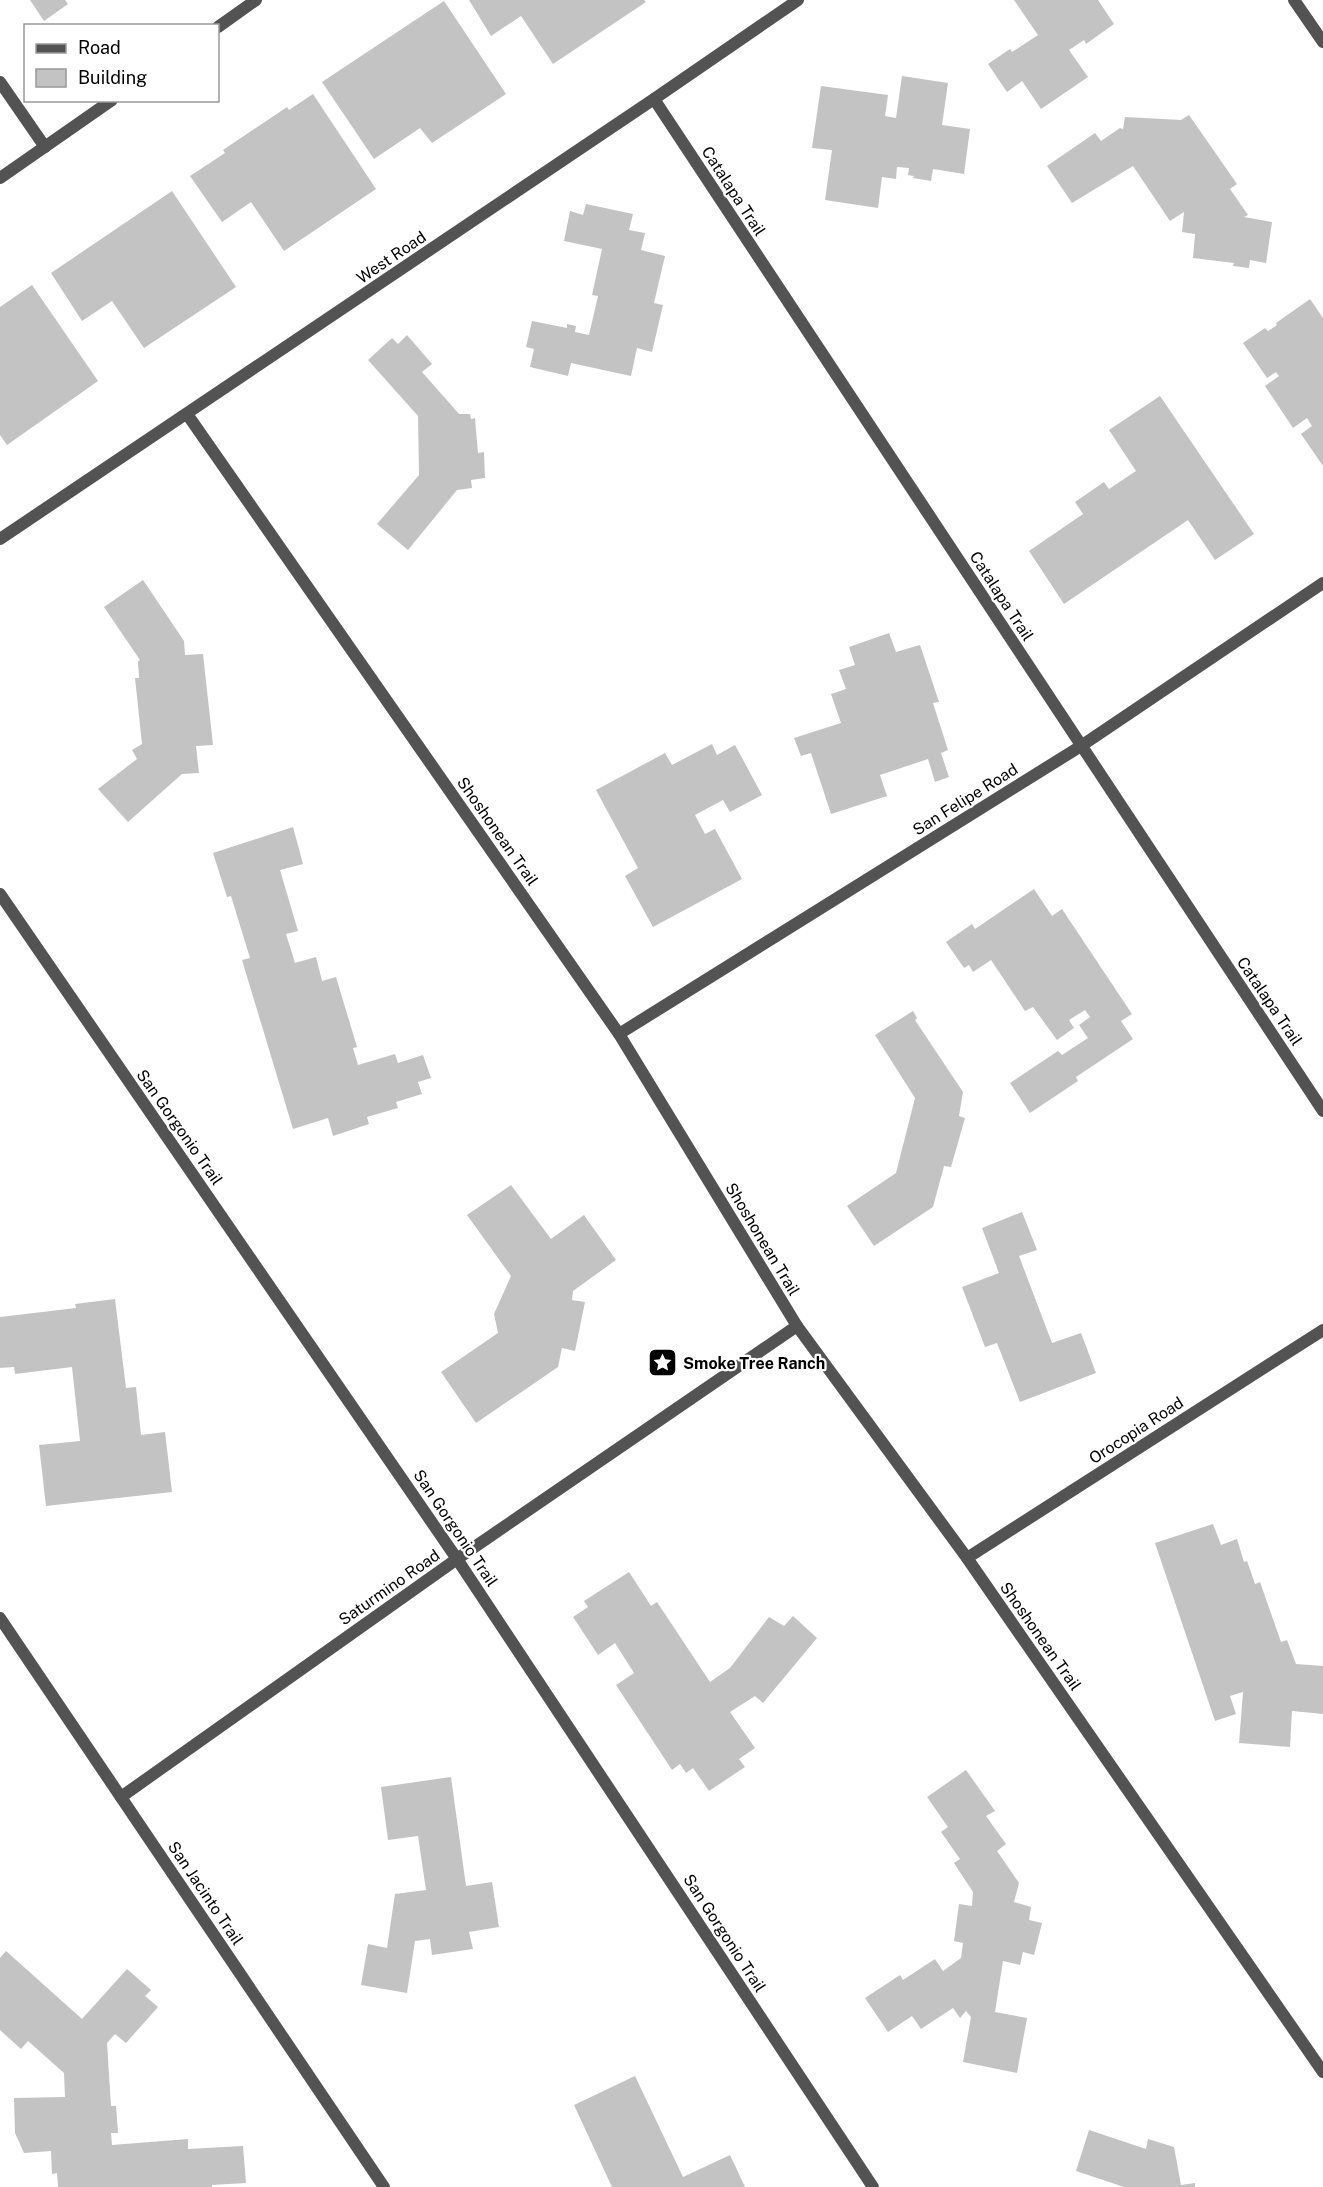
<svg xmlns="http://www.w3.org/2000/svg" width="1323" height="2187" font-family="'Public Sans',sans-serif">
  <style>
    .building { fill: #c3c3c3 }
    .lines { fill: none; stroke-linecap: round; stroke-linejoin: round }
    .minor { stroke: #535353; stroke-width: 12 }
    .labels { text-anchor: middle; stroke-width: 4.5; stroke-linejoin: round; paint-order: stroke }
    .street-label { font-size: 16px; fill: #000; stroke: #fff }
    .poi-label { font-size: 16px; font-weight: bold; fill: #000; stroke: #fff; text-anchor: start }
  </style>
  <rect width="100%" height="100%" fill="#fff"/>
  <g class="building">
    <path d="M30 0H65L68 4 44 21Z"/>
    <path d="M469 0H644L646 2 553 64 521 16 491 36Z"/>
    <path d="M1014 0H1098L1114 24 1086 44 1084 40 1069 50 1088 77 1041 109 1022 81 1007 92 988 64 1010 49 1012 52 1038 35Z"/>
    <path d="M444 1 506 94 432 143 420 128 374 159 322 82Z"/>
    <path d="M902 76 948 83 942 125 970 129 964 174 933 169 931 181 913 178 914 176 908 175 909 168 897 167 896 179 882 177 878 208 825 200 832 150 812 148 821 86 888 95 885 116 896 118Z"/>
    <path d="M313 94 376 189 284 251 251 202 222 222 190 176 225 153 223 150 287 107 289 110Z"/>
    <path d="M1189 115 1237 184 1230 189 1248 215 1244 217 1272 222 1266 263 1250 260 1249 268 1233 266 1234 263 1193 258 1195 234 1182 232 1184 212 1170 221 1133 166 1072 203 1047 166 1095 133 1101 141 1120 128 1123 129 1125 117 1181 120Z"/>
    <path d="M172 191 236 287 144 348 112 301 82 321 51 273Z"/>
    <path d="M586 204 633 214 629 230 645 233 641 250 665 256 654 303 663 305 652 352 637 348 631 376 571 363 568 376 530 367 534 349 526 347 532 321 567 328V324L576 326 575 332 589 335 598 296 592 295 602 249 564 241 570 211 583 215Z"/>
    <path d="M32 285 98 381 7 445 0 435V307Z"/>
    <path d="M1310 299 1323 318V466L1301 434 1312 426 1307 418 1293 428 1265 386 1279 376 1276 372 1267 378 1243 343 1265 328 1268 331 1277 325 1276 323Z"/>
    <path d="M407 335 432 364 422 372 459 414H470L471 419 475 418 478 453 484 452 485 478 471 480 472 488 457 490 408 550 377 524 419 475 418 416 368 360 392 338 398 344Z"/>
    <path d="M1160 396 1254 534 1215 560 1188 520 1064 604 1029 551 1083 514 1075 502 1104 482 1109 489 1136 471 1109 430Z"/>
    <path d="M143 580 184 641 185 655 203 654 213 745 196 746 199 773 182 774 128 822 98 789 137 759 132 750 142 744 135 678H139L138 661 140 660 104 607Z"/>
    <path d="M889 633 896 652 920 645 939 702 933 703 948 750 941 753 949 777 935 782 928 759 880 775 887 796 831 814 811 753 801 756 794 738 841 723 831 694 846 689 839 670 855 665 849 647Z"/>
    <path d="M712 744 717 755 735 745 762 795 730 812 723 800 695 815 705 834 715 829 742 879 653 927 625 876 638 868 596 790 665 753 672 765Z"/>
    <path d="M293 827 303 864 280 870 298 931 286 934 295 963 316 957 322 981 336 977 357 1047 353 1048 358 1065 395 1054 398 1063 423 1055 431 1078 418 1082 422 1094 396 1102 398 1108 367 1117 369 1124 333 1136 328 1118 293 1129 242 960 250 958 231 896 227 897 213 853Z"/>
    <path d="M1034 889 1052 916 1062 909 1132 1014 1121 1021 1133 1039 1076 1077 1078 1081 1030 1113 1010 1083 1058 1051 1062 1055 1088 1038 1079 1025 1090 1017 1085 1010 1069 1020 1074 1028 1057 1040 1033 1007 1025 1011 991 960 973 972 969 965 964 968 946 942 972 924 975 929Z"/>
    <path d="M913 1011 917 1018 915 1020 963 1092 959 1116 965 1118 951 1167 944 1166 933 1207 874 1246 847 1206 896 1173 915 1098 875 1035Z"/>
    <path d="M511 1185 551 1239 584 1215 616 1260 573 1291 572 1300 585 1302 575 1351 562 1348 558 1367 476 1423 441 1372 498 1333 494 1314 511 1276 467 1215Z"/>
    <path d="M1022 1212 1037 1250 1019 1256 1052 1343 1081 1333 1096 1373 1020 1402 997 1343 985 1347 962 1287 999 1273 982 1228Z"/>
    <path d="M115 1299 126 1388 136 1387 141 1435 165 1432 172 1492 46 1506 39 1445 80 1441 72 1367 15 1374 14 1367 0 1368V1317L76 1308 75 1304Z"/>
    <path d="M1213 1524 1221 1545 1237 1539 1244 1562 1247 1561 1255 1584 1260 1582 1281 1642 1287 1640 1296 1664 1323 1666V1714L1292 1711 1290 1747 1239 1743 1243 1692 1230 1696 1236 1714 1215 1721 1155 1543Z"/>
    <path d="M629 1572 651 1606 657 1602 710 1682 730 1668 769 1617 784 1626 793 1616 817 1638 763 1703 755 1696 730 1712 755 1748 739 1759 745 1767 709 1791 693 1768 686 1773 680 1764 672 1770 616 1685 634 1673 615 1643 598 1655 573 1617 588 1607 584 1601Z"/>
    <path d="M966 1770 995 1811 986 1816 1006 1844 997 1851 1019 1883 1014 1902 1031 1907 1029 1920 1042 1923 1034 1955 1023 1952 1020 1965 1003 1961 995 2012 1027 2018 1017 2073 963 2062 971 2017 966 2011 960 2018 953 2008 921 2029 912 2016 888 2032 865 1998 900 1975 903 1980 935 1959 943 1971 961 1958 963 1943 954 1941 959 1904 972 1906 973 1892 954 1863 960 1859 941 1832 948 1827 927 1797Z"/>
    <path d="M451 1777 466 1886 492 1882 499 1927 469 1932 473 1949 432 1955 430 1939 415 1941 407 1993 361 1985 368 1944 387 1948 395 1894 426 1890 418 1836 388 1840 381 1787Z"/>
    <path d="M6 1951 82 2019 127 1969 151 1990 145 1996 158 2007 126 2043 115 2034 107 2043 111 2106H116L118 2133H111L112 2145 188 2139V2149L243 2146 246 2183 212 2185V2187H58L57 2173 52 2174 51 2151 24 2153 15 2133 14 2098 65 2097 64 2073 28 2041 21 2049 0 2030V1958Z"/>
    <path d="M635 2076 683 2177 730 2155 745 2187H612L574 2105Z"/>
    <path d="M1089 2130 1146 2149 1148 2139 1174 2147 1181 2185 1195 2183V2187H1124L1076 2171Z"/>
  </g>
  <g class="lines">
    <g class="minor">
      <path d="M1294 0 1323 42"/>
      <path d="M218 27 256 0"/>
      <path d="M0 82 45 147"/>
      <path d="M654 99 1323 1111"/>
      <path d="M0 178 112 100"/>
      <path d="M187 414 619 1034 797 1326 967 1558 1323 2072"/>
      <path d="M0 539 654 99 798 0"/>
      <path d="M0 894 457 1559 873 2187"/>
      <path d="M619 1034 1081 746 1323 583"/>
      <path d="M967 1558 1323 1330"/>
      <path d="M0 1618 384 2187"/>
      <path d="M121 1797 457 1559 797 1326"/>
    </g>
  </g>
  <defs>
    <symbol id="sight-square" viewBox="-11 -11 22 22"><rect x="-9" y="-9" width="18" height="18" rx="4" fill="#000" stroke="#fff"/><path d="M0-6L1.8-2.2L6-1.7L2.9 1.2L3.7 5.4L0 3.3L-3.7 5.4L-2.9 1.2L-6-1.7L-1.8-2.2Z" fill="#fff"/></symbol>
  </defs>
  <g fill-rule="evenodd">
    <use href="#sight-square" x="646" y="1346" width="33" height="33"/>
  </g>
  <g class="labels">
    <g class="street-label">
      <text transform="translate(734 191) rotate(57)" y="6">Catalapa Trail</text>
      <text transform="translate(391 257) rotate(-34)" y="6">West Road</text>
      <text transform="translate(1002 596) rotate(57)" y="6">Catalapa Trail</text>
      <text transform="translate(965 799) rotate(-32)" y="6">San Felipe Road</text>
      <text transform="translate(498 831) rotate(55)" y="6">Shoshonean Trail</text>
      <text transform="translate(1270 1001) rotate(56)" y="6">Catalapa Trail</text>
      <text transform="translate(180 1127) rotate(55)" y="6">San Gorgonio Trail</text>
      <text transform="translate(763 1239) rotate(59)" y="6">Shoshonean Trail</text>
      <text transform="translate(1136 1430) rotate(-33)" y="6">Orocopia Road</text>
      <text transform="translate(456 1528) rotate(56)" y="6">San Gorgonio Trail</text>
      <text transform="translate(389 1587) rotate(-35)" y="6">Saturmino Road</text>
      <text transform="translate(1041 1636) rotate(55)" y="6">Shoshonean Trail</text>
      <text transform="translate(206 1893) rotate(56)" y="6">San Jacinto Trail</text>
      <text transform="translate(725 1933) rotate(57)" y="6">San Gorgonio Trail</text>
    </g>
    <g class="poi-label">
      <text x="683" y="1369">Smoke Tree Ranch</text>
    </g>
  </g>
  <rect x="24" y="24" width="195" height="78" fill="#ffffff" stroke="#999999" stroke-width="1.5"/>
  <rect x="36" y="44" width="30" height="9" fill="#535353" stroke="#999999" stroke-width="1.5"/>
  <text x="78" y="54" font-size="18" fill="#000000">Road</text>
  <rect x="36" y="69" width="30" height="18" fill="#c3c3c3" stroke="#999999" stroke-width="1.5"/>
  <text x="78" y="84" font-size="18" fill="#000000">Building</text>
</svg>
